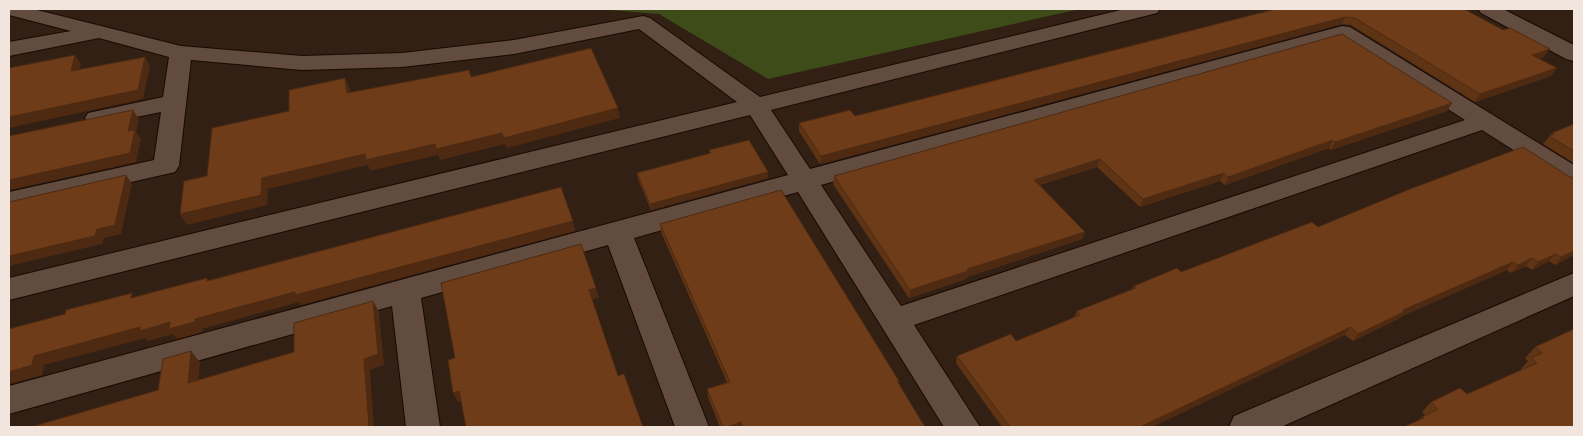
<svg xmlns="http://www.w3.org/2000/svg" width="1583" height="436" font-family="'Sofia Sans Condensed',sans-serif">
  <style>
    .green { fill: #3d4c18 }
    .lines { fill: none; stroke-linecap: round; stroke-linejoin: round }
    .minor-casing { stroke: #1a0902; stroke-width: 2 }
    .minor { fill: #614c3f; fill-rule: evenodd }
    .wall { fill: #5f3415 }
    .shaded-wall { fill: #4d2a11 }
    .building { fill: #6e3c18; stroke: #4d2a11 }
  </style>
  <rect width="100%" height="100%" fill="#332014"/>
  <path class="green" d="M598 9H1080L768 79 659 14Z"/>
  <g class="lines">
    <defs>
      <g id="minor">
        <path d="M9 9H33L181 46 302 56 402 53 514 40 643 16 650 18 760 97 1125 9H1160L1157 13 771 110 810 169 1342 26 1350 27 1574 165V186L1565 183 1482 130 914 325 980 427H944L798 192 634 238 709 427H675L608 245 421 298 440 427H406L392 306 9 414V386L788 175 750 115 9 300V278L737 102 639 29 514 54 402 67 302 70 191 60 179 166 175 172 9 210V192L154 160 161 112 97 125 88 123 85 118 88 113 163 97 169 57 99 38 9 56V42L71 31 9 15ZM1339 39 1465 120 901 306 821 185Z"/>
        <path d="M1478 9H1503L1574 45V61L1566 59 1481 13Z"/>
        <path d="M1574 273V296L1281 427H1229L1234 416Z"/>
      </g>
    </defs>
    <use href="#minor" class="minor-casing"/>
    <use href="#minor" class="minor"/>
  </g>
  <g class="wall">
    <path d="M1276 9H1464L1544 57 1539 58 1551 76 1475 102 1351 25 1342 24 820 164 799 131V123L855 116Z"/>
    <path d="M1447 111 1331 150 1329 148 1225 185 1220 181 1140 207 1097 167 1040 185 1085 232 1082 239 967 277 966 279 909 298 833 184 834 176Z"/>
    <path d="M1574 124V163L1543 144 1552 133Z"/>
    <path d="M709 150 768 178 651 210 638 179 637 173 710 154Z"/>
    <path d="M1570 177 1574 178V255L1555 265 1549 261 1532 270 1526 266 1511 273 1507 270 1400 317 1398 319 1353 341 1345 335 1152 427H1002L956 363 957 356 1016 341 1074 318 1077 311 1132 289 1134 286 1181 272 1318 227Z"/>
    <path d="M660 224 899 381V384L925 427H720L708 397 707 389 727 382 661 232Z"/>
    <path d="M1574 329V427L1418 420 1422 417 1425 415 1422 412 1431 402 1467 394 1522 370 1521 369 1528 361 1525 358 1535 347Z"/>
  </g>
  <g class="shaded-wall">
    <path d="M1345 17 1342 24 820 164 821 156Z"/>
    <path d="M1550 49 1544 57 1527 62 1532 55Z"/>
    <path d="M75 55 81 64 77 80 71 71Z"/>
    <path d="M145 57 150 66 143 99 9 128V117Z"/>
    <path d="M1557 68 1551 76 1475 102 1480 94Z"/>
    <path d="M345 78 350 89 351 104 347 93Z"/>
    <path d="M1452 103 1447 111 1331 150 1335 142Z"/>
    <path d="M618 108 620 118 507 148 505 144 440 160 438 155 370 171 368 165 268 189 267 205 187 225 180 214 262 178 365 154 502 133Z"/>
    <path d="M133 110 139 119 136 132 141 139 136 162 9 190V180L128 131Z"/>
    <path d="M1333 140 1329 148 1225 185 1228 177Z"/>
    <path d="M1100 159 1097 167 1032 187 1034 180Z"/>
    <path d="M768 172V178L651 210 650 204Z"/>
    <path d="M1224 173 1220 181 1140 207 1143 199Z"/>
    <path d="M126 175 132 184 121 234 104 238 102 244 9 266V256L97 229Z"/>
    <path d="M573 221 575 231 301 305 299 302 202 329V332L177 339 173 334 148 341 146 338 44 365 42 375 9 384V372L34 356 140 327 195 319 295 292Z"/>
    <path d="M1085 232 1082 239 967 277 966 279 909 298 910 290 967 269Z"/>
    <path d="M1574 251V255L1555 265 1561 257Z"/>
    <path d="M1556 254 1549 261 1532 270 1538 262Z"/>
    <path d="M1532 258 1526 266 1511 273 1518 265Z"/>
    <path d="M1513 262 1507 270 1400 317 1398 319 1353 341 1358 334 1403 310Z"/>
    <path d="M596 288 599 298 591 300 589 290Z"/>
    <path d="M373 301 379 312 384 365 370 370 374 427H369L364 359Z"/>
    <path d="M1351 327 1345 335 1152 427H1140Z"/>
    <path d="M191 351 200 362 197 394 188 383Z"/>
    <path d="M459 391 464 400 458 402 453 393Z"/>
    <path d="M741 422V427H727Z"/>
  </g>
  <g class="building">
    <path d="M1276 9H1464L1503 30 1510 28 1550 49 1532 55 1557 68 1480 94 1355 18 1345 17 821 156 799 123 850 110 855 116Z"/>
    <path d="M1342 34 1452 103 1335 142 1333 140 1228 177 1224 173 1143 199 1100 159 1034 180 1085 232 967 269 968 271 910 290 834 176Z"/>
    <path d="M591 48 618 108 504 138 502 133 436 149 435 144 366 160 365 154 262 178 261 195 180 214 184 181 207 176 212 128 289 111V90L345 78 347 93 469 70 471 77Z"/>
    <path d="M75 55 71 71 145 57 138 90 9 117V68Z"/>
    <path d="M133 110 128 131 135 130 130 153 9 180V136Z"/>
    <path d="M1574 124V151L1549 136 1554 134 1552 133Z"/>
    <path d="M749 140 768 172 650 204 637 173 711 153 709 150Z"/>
    <path d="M1523 147 1570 177 1574 178V251L1561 257 1556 254 1538 262 1532 258 1518 265 1513 262 1403 310 1404 312 1358 334 1351 327 1140 427H1010L957 356 1011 334 1016 341 1080 315 1077 311 1136 288 1134 286 1177 268 1181 272 1312 222 1318 227 1410 189Z"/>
    <path d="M126 175 115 225 97 229 95 236 9 256V202Z"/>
    <path d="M561 187 573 221 295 295V292L195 319V322L169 329 170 322 140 331V327L34 356 32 365 9 372V329L65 314 66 310 132 293 131 298 207 278V281Z"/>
    <path d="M781 190 899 381H897L925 427H743L741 422 727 427H723L707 389 730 382 660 224Z"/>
    <path d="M581 244 596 288 589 290 618 376 624 374 643 427H466L459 391 453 393 448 360 455 358 441 283Z"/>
    <path d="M373 301 378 354 364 359 369 427H31L158 390 163 359 191 351 188 383 294 352V323Z"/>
    <path d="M1574 329V427H1403L1424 418 1422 417 1438 409 1431 402 1460 388 1467 394 1537 363 1531 358 1542 353 1535 347Z"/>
  </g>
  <rect width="1583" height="436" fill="none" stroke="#f2e5dd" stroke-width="20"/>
</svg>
